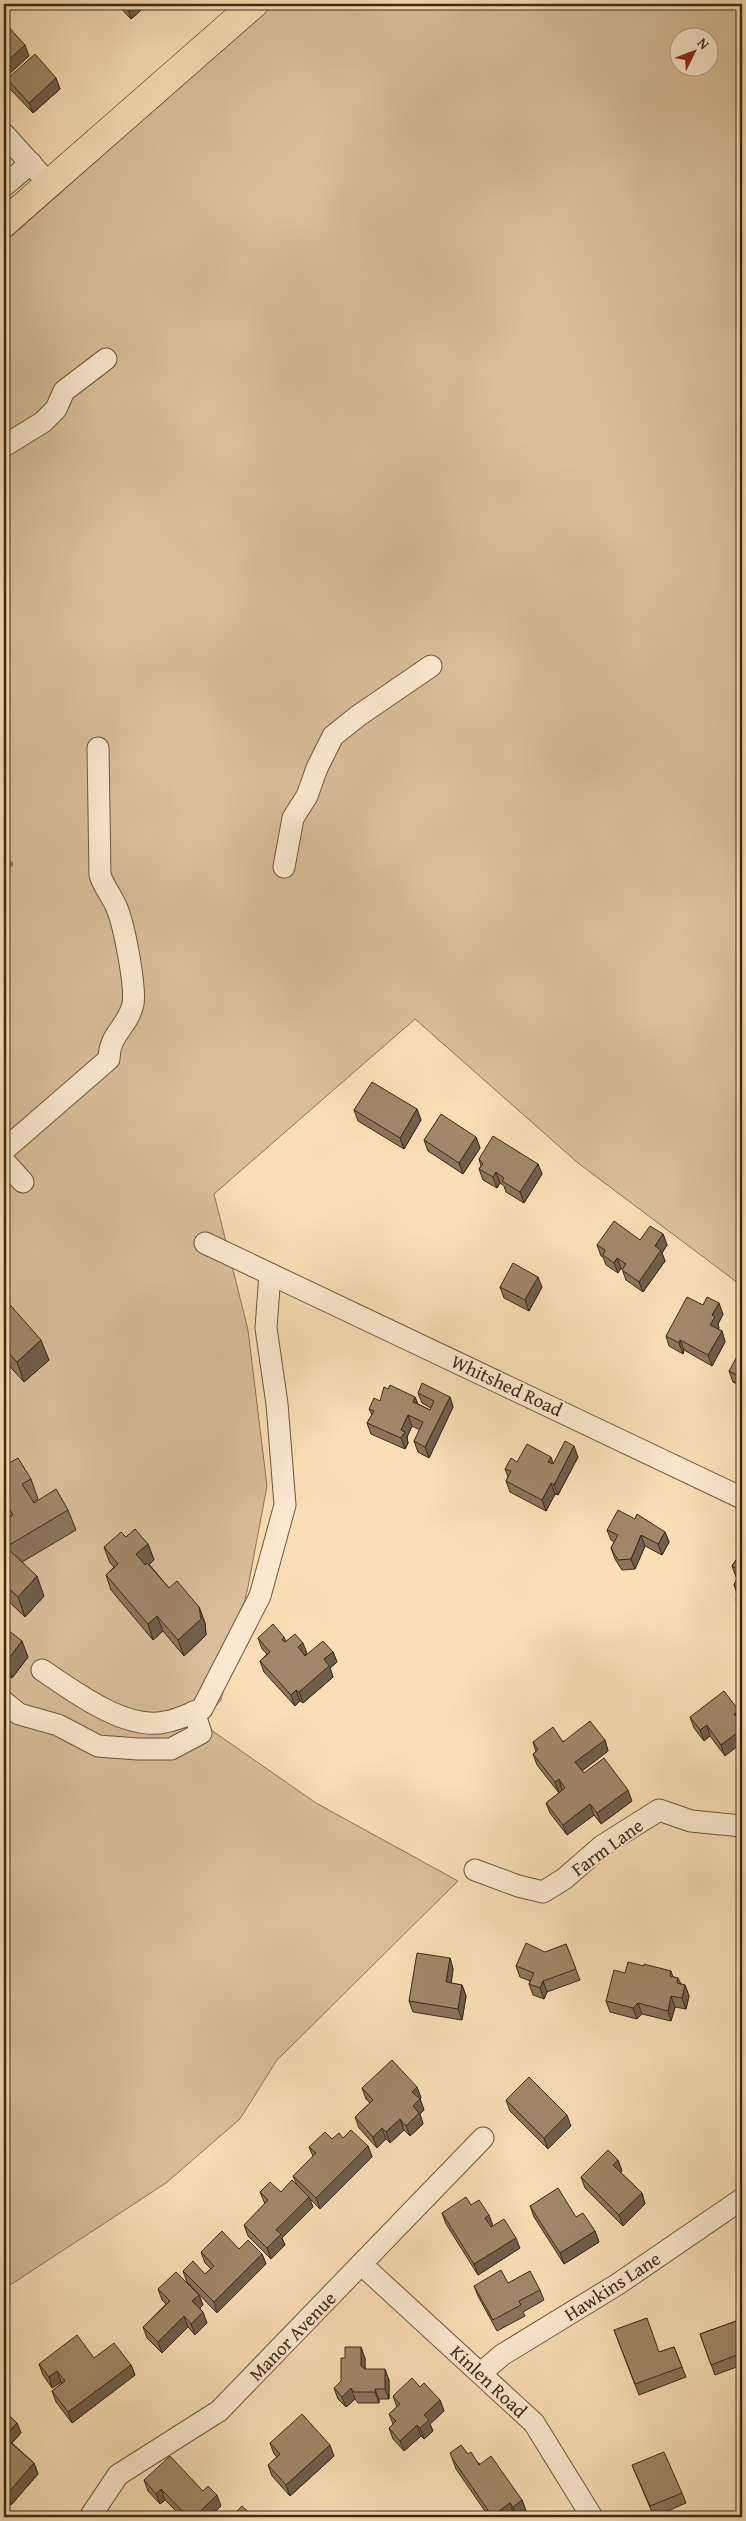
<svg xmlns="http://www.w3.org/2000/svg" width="746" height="2521" font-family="'Gentium Book Plus',serif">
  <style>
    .green { fill: #dabf9b; stroke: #8c7458; fill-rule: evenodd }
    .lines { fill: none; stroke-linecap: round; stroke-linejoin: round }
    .stream { stroke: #887156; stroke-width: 6 }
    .minor-casing { stroke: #6d573e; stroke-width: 23 }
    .major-casing { stroke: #3e2a16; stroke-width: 29 }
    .minor { stroke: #fcead0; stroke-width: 21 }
    .major { stroke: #fadeb6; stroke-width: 28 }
    .wall { fill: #8a755a; stroke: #3e2a16 }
    .shaded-wall { fill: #705f4a; stroke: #3e2a16 }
    .building { fill: #a08869; stroke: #3e2a16 }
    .labels { text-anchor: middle; stroke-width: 4; stroke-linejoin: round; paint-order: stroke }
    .street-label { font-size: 19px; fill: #3e2a16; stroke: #fcead0 }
  </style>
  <rect width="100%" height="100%" fill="#fadeb6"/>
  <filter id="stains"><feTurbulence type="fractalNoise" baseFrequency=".004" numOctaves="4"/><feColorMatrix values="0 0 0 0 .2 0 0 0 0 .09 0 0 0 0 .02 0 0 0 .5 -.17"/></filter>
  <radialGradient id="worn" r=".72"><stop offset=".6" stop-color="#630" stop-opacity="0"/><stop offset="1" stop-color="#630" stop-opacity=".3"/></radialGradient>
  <path class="green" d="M273 4H742V1286L578 1163 415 1019 214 1194 248 1330 267 1486 248 1587 221 1700 201 1723 316 1803 458 1881 277 2060 240 2119 166 2183 4 2289V243ZM678 38H708V68H678Z"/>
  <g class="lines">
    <path class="stream" d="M4 868 10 864"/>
    <defs>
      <g id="minor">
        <path d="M4 134 49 184"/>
        <path d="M4 186 31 163"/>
        <path d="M4 446 43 422 56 409 64 391 106 359"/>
        <path d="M284 867 293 818 307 796 317 768 333 736 358 716 431 666"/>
        <path d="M4 1150 109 1059C109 1034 128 1027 133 1004 136 987 124 923 116 906 111 895 104 887 100 875L98 748"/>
        <path d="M4 1161 23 1182"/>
        <path d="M205 1243 742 1498"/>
        <path d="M42 1670C73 1691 126 1731 165 1722 178 1720 190 1713 202 1709L260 1596 285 1505 277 1404 266 1328 270 1274"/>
        <path d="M4 1702 19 1714 58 1725 98 1746 138 1749H171L201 1733 194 1712"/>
        <path d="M475 1870 518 1886 543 1892 564 1879 602 1846 659 1810 691 1821 742 1826"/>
        <path d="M361 2264 534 2423 592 2517"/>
        <path d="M481 2373 502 2355 618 2284 742 2199"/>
        <path d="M90 2517 118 2475 219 2411 483 2138"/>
      </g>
      <path id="major" d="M4 223 254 4"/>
    </defs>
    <use href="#minor" class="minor-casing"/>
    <use href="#major" class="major-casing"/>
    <use href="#minor" class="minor"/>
    <use href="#major" class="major"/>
  </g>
  <g class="wall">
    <path d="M117 4H148L131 19Z"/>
    <path d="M56 78 60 89 33 113 11 90 7 79Z"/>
    <path d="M417 1109 421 1120 404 1149 358 1121 354 1110Z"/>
    <path d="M476 1137 480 1148 463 1174 428 1151 424 1140Z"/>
    <path d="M479 1159 538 1164 542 1174 524 1203 506 1192 504 1186 500 1183 497 1188 483 1180 479 1169 481 1166Z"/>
    <path d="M663 1234 667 1245 662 1253 665 1261 643 1292 626 1280 622 1269 621 1268 618 1273 606 1265 603 1257 601 1256 597 1245 640 1240Z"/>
    <path d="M500 1287H542L529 1311 504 1298Z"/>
    <path d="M4 1298 49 1360 24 1382 4 1360Z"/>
    <path d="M703 1305 723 1314 718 1324 719 1328 718 1329 722 1331 725 1342 712 1366 684 1350 683 1354 669 1346 666 1336Z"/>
    <path d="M742 1354V1393L740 1392 737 1384 733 1382 729 1371Z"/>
    <path d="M388 1389 415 1397 418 1404 430 1410 431 1408 422 1403 418 1393 450 1397 453 1407 429 1458 418 1452 414 1441 420 1430 412 1426 407 1437 408 1443 405 1449 371 1434 367 1423 372 1415 369 1409 380 1401Z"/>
    <path d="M578 1457 558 1495 555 1494 546 1511 510 1492 506 1481 508 1477 505 1469 517 1462 553 1463Z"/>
    <path d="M4 1466 31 1479 38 1499 33 1502 34 1503 68 1510 76 1530 22 1562 44 1596 25 1617 4 1597V1520L9 1517 4 1508Z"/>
    <path d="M635 1519 665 1532 669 1542 662 1555 645 1546 635 1569 622 1570 615 1559 611 1548 614 1542 611 1540 607 1530Z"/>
    <path d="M126 1537 148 1544 154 1560 149 1564 169 1588 199 1607 205 1623 206 1635 184 1656 163 1631 153 1640 111 1590 106 1575 114 1567 110 1563 104 1547Z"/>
    <path d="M742 1545V1612L740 1610 736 1600 738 1596 734 1585 737 1578 736 1577 732 1566 741 1553Z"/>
    <path d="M4 1627 28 1657 12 1678 4 1672Z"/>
    <path d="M284 1637 286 1642 307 1653 305 1656 333 1652 337 1662 330 1668 333 1677 303 1703 300 1701 295 1706 264 1672 260 1661 267 1654 262 1649 258 1638Z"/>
    <path d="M739 1711 742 1722 741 1723 725 1756 710 1736 704 1741 694 1728 690 1717Z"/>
    <path d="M605 1740 608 1751 582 1771 584 1773 632 1801 601 1824 594 1815 567 1835 550 1813 546 1803 559 1793 537 1765 533 1754 536 1752 533 1742Z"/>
    <path d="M566 1944 580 1980 547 1992 544 1999 533 1995 529 1984 530 1981 520 1977 516 1966Z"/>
    <path d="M450 1958 453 1969 451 1983 462 1985 466 1996 462 2020 413 2012 409 2001Z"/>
    <path d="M644 1966 671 1971 673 1977 678 1978 681 1984 685 1985 689 1996 686 2009 675 2007 671 2021 642 2014 637 2019 610 2012 606 2001 625 1973Z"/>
    <path d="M417 2087 421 2098 420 2099 424 2110 420 2114 423 2124 410 2136 404 2130 390 2143 386 2139 377 2148 359 2128 355 2117 370 2103 366 2099 362 2088Z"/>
    <path d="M506 2100 571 2126 548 2149 510 2111Z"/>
    <path d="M343 2138 368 2146 372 2157 320 2209 309 2198 313 2207 282 2238 285 2245 271 2259 248 2236 244 2225 265 2204 260 2192H281L297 2185 293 2176 313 2156 309 2147 332 2139Z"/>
    <path d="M618 2160 622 2171 620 2172 642 2193 645 2204 623 2226 585 2188 581 2177Z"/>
    <path d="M471 2205 489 2215 493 2226 520 2248 478 2275 446 2224 442 2213Z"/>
    <path d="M530 2206 595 2231 599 2242 564 2264 534 2217Z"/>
    <path d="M239 2249 262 2254 266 2264 217 2313 187 2282 183 2271 205 2274 211 2269 205 2263 201 2252Z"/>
    <path d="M508 2283 540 2290 544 2300 523 2312 525 2316 497 2331 478 2296 474 2286Z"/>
    <path d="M158 2289 199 2295 203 2305 200 2308 207 2323 195 2335 188 2327 162 2353 147 2338 143 2327 166 2304 162 2300Z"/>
    <path d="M742 2319V2365L715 2375 700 2334Z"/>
    <path d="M614 2330 659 2352 674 2347 686 2377 639 2395Z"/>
    <path d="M94 2358 131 2365 135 2375 72 2423 56 2402 52 2391 62 2383 61 2382 52 2388 43 2375 39 2364Z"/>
    <path d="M365 2358V2369L389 2380V2399H379V2403H358L355 2399 346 2407 338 2399 334 2388Z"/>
    <path d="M420 2387 440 2400 444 2411 430 2424 433 2431 424 2439 421 2436 404 2451 393 2439 389 2428 393 2424 389 2414 397 2407 393 2396Z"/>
    <path d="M4 2411 17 2423 21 2433 12 2443 34 2463 38 2474 11 2505 4 2499Z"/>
    <path d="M270 2443 334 2456 290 2496 272 2476 268 2465 277 2457 274 2454Z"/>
    <path d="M468 2454 522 2500 526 2511 517 2517 514 2514 509 2517H489L456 2469 452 2458Z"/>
    <path d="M632 2465 682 2493 686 2503 654 2517Z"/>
    <path d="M144 2480 203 2491 221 2506 216 2511 222 2517H228H182L165 2500 160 2504 148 2491Z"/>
  </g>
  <g class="shaded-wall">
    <path d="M133 4H148L131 19 128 8Z"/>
    <path d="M25 45 29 56 4 79V64Z"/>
    <path d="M56 78 60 89 33 113 29 103Z"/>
    <path d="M417 1109 421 1120 404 1149 400 1138Z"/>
    <path d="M476 1137 480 1148 463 1174 459 1163Z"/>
    <path d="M538 1164 542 1174 524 1203 520 1192Z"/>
    <path d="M496 1172 500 1183 497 1188 493 1177Z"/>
    <path d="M663 1234 667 1245 662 1253 665 1261 643 1292 639 1282 655 1246Z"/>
    <path d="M617 1258 621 1268 618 1273 614 1263Z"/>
    <path d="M538 1277 542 1287 529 1311 525 1300Z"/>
    <path d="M719 1303 723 1314 718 1324 719 1328 714 1336 710 1325 712 1315Z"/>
    <path d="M722 1331 725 1342 712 1366 708 1355Z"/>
    <path d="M41 1340 49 1360 24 1382 17 1362Z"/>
    <path d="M680 1340 684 1350 683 1354 679 1343Z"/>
    <path d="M415 1397 419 1408 413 1402Z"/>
    <path d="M450 1397 453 1407 429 1458 425 1447Z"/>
    <path d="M408 1415 412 1426 407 1437 408 1443 405 1449 401 1438V1430Z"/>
    <path d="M574 1446 578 1457 558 1495 554 1485Z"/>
    <path d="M551 1457 555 1468 548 1462Z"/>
    <path d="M551 1483 555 1494 546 1511 542 1500Z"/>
    <path d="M665 1532 669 1542 662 1555 658 1544Z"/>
    <path d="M641 1535 645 1546 635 1569 631 1559Z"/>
    <path d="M148 1544 154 1560 142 1570 136 1554Z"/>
    <path d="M37 1576 44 1596 25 1617 18 1597Z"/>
    <path d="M199 1607 205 1623 206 1635 184 1656 178 1640Z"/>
    <path d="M157 1616 163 1631 153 1640 148 1624Z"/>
    <path d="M22 1641 28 1657 12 1678 6 1662Z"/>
    <path d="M303 1643 307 1653 302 1658 298 1647Z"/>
    <path d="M333 1652 337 1662 330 1668 333 1677 303 1703 299 1692 324 1659Z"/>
    <path d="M296 1690 300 1701 295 1706 291 1695Z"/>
    <path d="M739 1711 742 1722 738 1725 734 1714Z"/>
    <path d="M707 1725 710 1736 704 1741 700 1730Z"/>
    <path d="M742 1729V1743L725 1756 721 1745Z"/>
    <path d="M605 1740 608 1751 579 1773 575 1762Z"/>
    <path d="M559 1779 562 1790 559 1793 555 1782Z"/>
    <path d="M628 1790 632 1801 601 1824 597 1813Z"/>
    <path d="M590 1804 594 1815 567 1835 563 1825Z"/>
    <path d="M450 1958 453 1969 450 1993 446 1982Z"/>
    <path d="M543 1981 547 1992 544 1999 540 1988Z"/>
    <path d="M462 1985 466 1996 462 2020 458 2009Z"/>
    <path d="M685 1985 689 1996 686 2009 682 1998Z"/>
    <path d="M671 1996 675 2007 671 2021 668 2011Z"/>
    <path d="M638 2003 642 2014 637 2019 633 2008Z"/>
    <path d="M417 2087 421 2098 416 2102 412 2092Z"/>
    <path d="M420 2099 424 2110 420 2114 423 2124 410 2136 406 2126 413 2106Z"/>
    <path d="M567 2115 571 2126 548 2149 544 2138Z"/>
    <path d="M400 2119 404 2130 390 2143 386 2132Z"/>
    <path d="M382 2128 386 2139 377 2148 373 2137Z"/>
    <path d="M368 2146 372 2157 320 2209 316 2198Z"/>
    <path d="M618 2160 622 2171 617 2175 613 2165Z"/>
    <path d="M642 2193 645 2204 623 2226 619 2215Z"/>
    <path d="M309 2197 313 2207 282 2238 285 2245 271 2259 267 2248 276 2230Z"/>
    <path d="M489 2215 493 2226 489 2229 485 2218Z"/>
    <path d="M595 2231 599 2242 564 2264 560 2253Z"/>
    <path d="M516 2238 520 2248 478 2275 474 2264Z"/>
    <path d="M262 2254 266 2264 217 2313 214 2302Z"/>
    <path d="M199 2295 203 2305 196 2312 192 2301Z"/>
    <path d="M203 2312 207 2323 195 2335 191 2324Z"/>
    <path d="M184 2316 188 2327 162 2353 158 2342Z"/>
    <path d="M361 2347 365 2358V2377L361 2366Z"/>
    <path d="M131 2365 135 2375 72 2423 68 2412Z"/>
    <path d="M385 2369 389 2380V2399L385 2389Z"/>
    <path d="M57 2371 61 2382 52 2388 49 2377Z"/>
    <path d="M351 2388 355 2399 346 2407 342 2397Z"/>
    <path d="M375 2389 379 2399V2403L375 2392Z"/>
    <path d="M440 2400 444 2411 430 2424 433 2431 424 2439 420 2428 424 2415Z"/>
    <path d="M17 2423 21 2433 8 2447 4 2437Z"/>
    <path d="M417 2425 421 2436 404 2451 400 2441Z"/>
    <path d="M330 2445 334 2456 290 2496 286 2485Z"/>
    <path d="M34 2463 38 2474 11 2505 7 2494Z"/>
    <path d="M161 2489 165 2500 160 2504 156 2494Z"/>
    <path d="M217 2495 221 2506 209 2517H194Z"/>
    <path d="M522 2500 526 2511 517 2517 513 2507Z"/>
    <path d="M510 2503 514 2514 509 2517H493L492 2516Z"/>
  </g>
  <g class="building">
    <path d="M123 4H133L128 8Z"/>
    <path d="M6 24 25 45 4 64V25Z"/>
    <path d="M35 54 56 78 29 103 7 79Z"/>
    <path d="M372 1082 417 1109 400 1138 354 1110Z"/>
    <path d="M441 1114 476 1137 459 1163 424 1140Z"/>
    <path d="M493 1136 538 1164 520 1192 502 1181 504 1178 496 1172 493 1177 479 1169 483 1164 479 1159Z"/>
    <path d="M614 1221 640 1240 650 1226 663 1234 655 1246 661 1250 639 1282 622 1270 626 1264 617 1258 614 1263 603 1255 605 1250 597 1245Z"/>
    <path d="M513 1263 538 1277 525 1300 500 1287Z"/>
    <path d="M687 1297 703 1305 707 1297 719 1303 712 1315 715 1317 710 1325 722 1331 708 1355 680 1340 679 1343 666 1336Z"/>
    <path d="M4 1298 41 1340 17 1362 4 1348Z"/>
    <path d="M742 1354V1385L736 1381 739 1376 729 1371 738 1355Z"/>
    <path d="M422 1383 450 1397 425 1447 414 1441 423 1422 408 1415 401 1430 405 1432 401 1438 367 1423 374 1411 369 1409 374 1398 380 1401 384 1387 388 1389 390 1385 415 1397 413 1402 430 1410 434 1401 418 1393Z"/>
    <path d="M565 1441 574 1446 554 1485 551 1483 542 1500 506 1481 511 1471 505 1469 511 1458 517 1462 527 1444 551 1457 548 1462 553 1464Z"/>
    <path d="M18 1458 31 1479 22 1484 34 1503 56 1489 68 1510 6 1547 37 1576 18 1597 4 1584V1520L13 1515 4 1500V1466Z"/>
    <path d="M618 1510 635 1519 637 1514 665 1532 658 1544 641 1535 631 1559 618 1560 611 1548 618 1535 607 1530Z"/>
    <path d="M135 1529 148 1544 136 1554 145 1565 147 1563 169 1588 177 1581 199 1607 201 1619 178 1640 157 1616 148 1624 106 1575 118 1564 104 1547 121 1532 126 1537Z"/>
    <path d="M741 1545H742V1603L736 1600 742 1589 734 1585 741 1571 732 1566 741 1553Z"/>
    <path d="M273 1624 284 1637 282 1640 285 1642 295 1634 303 1643 298 1647 305 1656 323 1641 333 1652 324 1659 329 1666 299 1692 296 1690 291 1695 260 1661 270 1652 258 1638Z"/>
    <path d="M4 1627 22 1641 6 1662 4 1660Z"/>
    <path d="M724 1691 739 1711 734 1714 742 1724V1729L721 1745 707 1725 700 1730 690 1717Z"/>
    <path d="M590 1721 605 1740 575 1762 584 1773 604 1758 628 1790 597 1813 590 1804 563 1825 546 1803 565 1788 559 1779 555 1782 533 1754 538 1750 533 1742 553 1727 563 1742Z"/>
    <path d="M526 1943 545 1952 566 1944 576 1969 543 1981 540 1988 529 1984 534 1973 516 1966Z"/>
    <path d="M417 1953 450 1958 446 1982 462 1985 458 2009 409 2001Z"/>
    <path d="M628 1962 644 1966V1964L671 1971 670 1976 678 1978 677 1983 685 1985 682 1998 671 1996 668 2011 638 2003 633 2008 606 2001 614 1970 625 1973Z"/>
    <path d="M392 2060 417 2087 412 2092 420 2099 413 2106 419 2113 406 2126 400 2119 386 2132 382 2128 373 2137 355 2117 373 2100 362 2088Z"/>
    <path d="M529 2077 567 2115 544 2138 506 2100Z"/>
    <path d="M351 2130 368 2146 316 2198 293 2176 316 2153 309 2147 325 2132 332 2139 339 2133 343 2138Z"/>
    <path d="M608 2150 618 2160 613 2165 642 2193 619 2215 581 2177Z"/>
    <path d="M292 2180 309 2197 276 2230 281 2234 267 2248 244 2225 268 2200 260 2192 270 2182 281 2192Z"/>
    <path d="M558 2188 576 2217 583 2213 595 2231 560 2253 530 2206Z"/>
    <path d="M466 2197 471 2205 479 2200 489 2215 485 2218 491 2227 504 2219 516 2238 474 2264 442 2213Z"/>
    <path d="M222 2231 239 2249 248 2240 262 2254 214 2302 183 2271 193 2261 205 2274 214 2266 201 2252Z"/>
    <path d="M501 2270 508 2283 530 2271 540 2290 519 2301 521 2305 493 2320 474 2286Z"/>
    <path d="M176 2272 199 2295 192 2301 203 2312 191 2324 184 2316 158 2342 143 2327 170 2301 158 2289Z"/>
    <path d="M647 2318 659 2352 674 2347 682 2367 635 2384 614 2330Z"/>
    <path d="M742 2319V2353L711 2365 700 2334Z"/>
    <path d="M77 2335 94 2358 114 2343 131 2365 68 2412 52 2391 65 2381 57 2371 49 2377 39 2364Z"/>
    <path d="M345 2347H361V2366L365 2369H385V2389H375V2392H354L351 2388 342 2397 334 2388 341 2381V2358H345Z"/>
    <path d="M412 2378 420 2387 424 2383 440 2400 424 2415 429 2420 420 2428 417 2425 400 2441 389 2428 396 2421 389 2414 400 2404 393 2396Z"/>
    <path d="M4 2411 17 2423 4 2437 34 2463 7 2494 4 2492Z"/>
    <path d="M302 2414 330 2445 286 2485 268 2465 280 2454 270 2443Z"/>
    <path d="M461 2445 468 2454 471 2452 479 2465 491 2456 522 2500 513 2507 510 2503 492 2516 452 2458 450 2453Z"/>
    <path d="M664 2452 682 2493 650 2506 632 2465Z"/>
    <path d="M170 2456 203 2491 208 2486 217 2495 194 2517H188L161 2489 156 2494 144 2480Z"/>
    <path d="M242 2506 254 2517H231Z"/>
    <path d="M214 2509 222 2517 225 2514 228 2517H207Z"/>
  </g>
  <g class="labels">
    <g class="street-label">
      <text transform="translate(507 1385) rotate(25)" y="7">Whitshed Road</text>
      <text transform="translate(607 1847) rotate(-36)" y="7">Farm Lane</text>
      <text transform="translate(612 2286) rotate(-33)" y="7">Hawkins Lane</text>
      <text transform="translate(292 2336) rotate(-46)" y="7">Manor Avenue</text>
      <text transform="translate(489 2381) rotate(43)" y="7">Kinlen Road</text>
    </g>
  </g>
  <rect width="746" height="2521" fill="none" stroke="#fadeb6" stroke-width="20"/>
  <rect x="5" y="5" width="736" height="2511" fill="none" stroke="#3e2a16" stroke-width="2.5"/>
  <rect x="10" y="10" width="726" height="2501" fill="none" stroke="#3e2a16"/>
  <g transform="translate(694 52) rotate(48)"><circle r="24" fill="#fcead0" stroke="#b09d86"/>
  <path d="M0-4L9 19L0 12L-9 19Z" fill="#8f2418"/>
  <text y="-8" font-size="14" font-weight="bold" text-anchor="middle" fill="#3e2a16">N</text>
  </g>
  <rect width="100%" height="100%" filter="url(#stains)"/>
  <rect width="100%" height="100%" fill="url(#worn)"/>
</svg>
